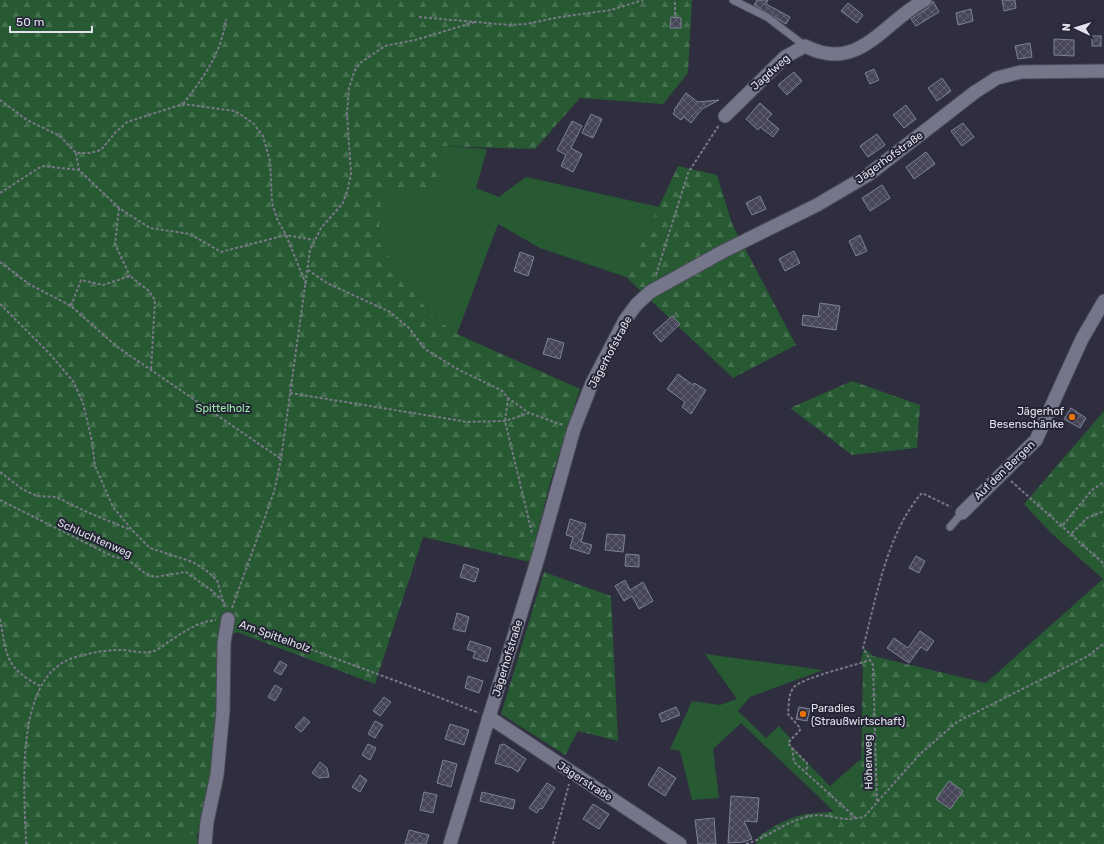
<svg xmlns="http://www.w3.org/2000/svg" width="1104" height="844" font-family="Rubik,sans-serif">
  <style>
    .green { fill: #275a33 }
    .forest { fill: url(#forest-firs) }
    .building { fill: url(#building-cross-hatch); stroke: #818196 }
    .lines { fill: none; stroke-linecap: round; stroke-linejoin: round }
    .service-casing { stroke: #4b4b59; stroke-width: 9 }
    .minor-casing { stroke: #4b4b59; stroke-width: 15 }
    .path { stroke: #787887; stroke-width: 2; stroke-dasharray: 3 2; stroke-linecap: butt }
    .service { stroke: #76768a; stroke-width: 7 }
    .minor { stroke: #76768a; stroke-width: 13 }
    .food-dot { fill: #e8710a; stroke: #242435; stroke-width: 1.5 }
    .labels { text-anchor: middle; stroke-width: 4; stroke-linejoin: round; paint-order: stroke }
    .street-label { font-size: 11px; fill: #e1e1ed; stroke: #242435 }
    .park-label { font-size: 11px; fill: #9ae8a8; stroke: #242435 }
    .poi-label { font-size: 11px; fill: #e1e1ed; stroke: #242435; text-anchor: end }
  </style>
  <defs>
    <pattern id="forest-firs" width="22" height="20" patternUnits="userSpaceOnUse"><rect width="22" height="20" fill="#275a33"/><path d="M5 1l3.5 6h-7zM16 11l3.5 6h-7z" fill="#467151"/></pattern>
    <pattern id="building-cross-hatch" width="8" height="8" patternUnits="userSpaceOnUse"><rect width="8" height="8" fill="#464658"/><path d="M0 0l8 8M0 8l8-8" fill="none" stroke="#606070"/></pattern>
  </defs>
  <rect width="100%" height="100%" fill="#2e2e3f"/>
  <g class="green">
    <path d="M442 146 487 149 476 188 499 197 526 177 659 207 626 277 540 248 498 224 457 334 431 315 378 241 383 187 436 165Z"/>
    <path d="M705 654 823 670 750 697 738 711 766 738 779 726 792 740 789 744 830 786 862 758 861 774 835 792 830 786 819 797 741 723 713 749 719 798 692 800 680 751 670 749 692 701 720 705 737 699Z"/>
    <path d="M197 833V844H125V842Z"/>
  </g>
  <g class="forest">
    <path d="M0 0H692L688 73 663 104 580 98 535 149 442 146 436 165 445 177 439 191 383 188 378 241 431 315 457 334 580 389 550 483 530 562 423 537 375 684 237 632 230 635 223 783 212 832 125 842V844H0Z"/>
    <path d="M678 166 717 175 732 224 796 345 733 378 626 277Z"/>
    <path d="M852 381 920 405 917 448 852 455 790 408Z"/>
    <path d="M1104 411V844H756L758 837C788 817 798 813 834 812L819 797 830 786 835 792 861 774 863 667 861 660 864 648 873 656 986 683 1103 579 1050 532 1024 504Z"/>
    <path d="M544 572 611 596 618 741 578 731 565 755 501 714Z"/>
  </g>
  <g class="building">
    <path d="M757 0H768L766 4 790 17 786 24 754 5Z"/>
    <path d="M1002 0H1015L1016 8 1004 11Z"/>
    <path d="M933 1 939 12 916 26 911 19 929 7Z"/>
    <path d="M848 3 863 15 857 23 841 11Z"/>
    <path d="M971 9 973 21 958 25 956 13Z"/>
    <path d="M671 17 681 18V28H670Z"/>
    <rect x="1092" y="36" width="9" height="10"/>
    <path d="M1054 39 1074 40V56L1054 55Z"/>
    <path d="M1030 43 1032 57 1018 59 1015 46Z"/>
    <path d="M874 69 879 80 870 84 865 73Z"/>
    <path d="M794 72 802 81 787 95 778 85Z"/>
    <path d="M942 78 951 91 937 101 928 88Z"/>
    <path d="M686 93 698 102 719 100 702 109 691 123 684 117 681 120 673 114 675 111 674 110Z"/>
    <path d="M760 103 772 114 767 119 779 129 773 137 760 127 758 130 746 119Z"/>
    <path d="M906 105 916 119 904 128 893 115Z"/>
    <path d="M591 114 602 119 593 138 582 133Z"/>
    <path d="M572 121 582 126 571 148 582 154 573 172 561 166 566 155 557 150Z"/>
    <path d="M963 123 974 137 962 146 951 131Z"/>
    <path d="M877 134 885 145 868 157 860 146Z"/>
    <path d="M926 152 935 164 914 179 906 167Z"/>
    <path d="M882 185 890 198 870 211 862 198Z"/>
    <path d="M760 196 766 209 752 215 746 203Z"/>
    <path d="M860 235 867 251 856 256 849 241Z"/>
    <path d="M794 251 800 263 785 271 779 259Z"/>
    <path d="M520 252 534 257 528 276 514 271Z"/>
    <path d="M820 303 840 306 836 330 802 325 803 315 818 317Z"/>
    <path d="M672 316 680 324 661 342 653 333Z"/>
    <path d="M548 338 564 343 560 359 543 354Z"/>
    <path d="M678 374 693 385 694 383 706 390 691 414 682 407 685 402 667 389Z"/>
    <path d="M1071 408 1086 418 1080 428 1064 419Z"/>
    <path d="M570 519 586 524 581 542 592 545 589 554 570 548 573 537 566 535Z"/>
    <path d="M607 534 625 535 623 552 605 550Z"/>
    <path d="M626 554 639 555V567L625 566Z"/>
    <path d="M916 556 925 561 919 573 909 568Z"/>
    <path d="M464 564 479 569 475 582 460 577Z"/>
    <path d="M625 580 630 590 643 582 653 601 639 609 632 596 624 601 615 586Z"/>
    <path d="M457 613 469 617 465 632 453 629Z"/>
    <path d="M920 631 934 641 927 651 921 647 909 663 887 648 894 638 908 648Z"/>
    <path d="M470 641 491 648 487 662 473 658 475 652 467 649Z"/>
    <path d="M280 661 287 665 281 675 274 671Z"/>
    <path d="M468 676 483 681 479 693 465 688Z"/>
    <path d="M275 685 282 689 275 701 268 697Z"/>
    <path d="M384 697 391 702 380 716 373 711Z"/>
    <path d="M676 707 680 715 662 722 659 714Z"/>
    <path d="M799 707 810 709 807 721 796 719Z"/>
    <path d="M304 717 310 722 301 732 295 727Z"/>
    <path d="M375 721 383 725 375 738 368 734Z"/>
    <path d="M450 724 469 730 464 745 445 739Z"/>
    <path d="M368 744 376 748 370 760 362 755Z"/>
    <path d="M504 744 526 759 518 772 512 768 495 763 500 745Z"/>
    <path d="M443 760 457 764 451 787 437 783Z"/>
    <path d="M320 762 327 768 329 777 319 778 312 773Z"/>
    <path d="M659 767 676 778 665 796 648 785Z"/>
    <path d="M360 775 367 780 360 792 352 787Z"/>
    <path d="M949 781 963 791 950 809 936 799Z"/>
    <path d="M547 783 555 788 542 809 540 808 537 813 529 808Z"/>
    <path d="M424 792 437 795 433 813 420 810Z"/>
    <path d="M482 792 515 800 513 809 480 801Z"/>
    <path d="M731 796 759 798 757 822 744 821 752 839 743 842 728 843Z"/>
    <path d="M593 804 609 814 599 829 583 819Z"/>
    <path d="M714 818 716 844H698L695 820Z"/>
    <path d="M409 830 429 835 426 844H405Z"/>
  </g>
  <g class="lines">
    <defs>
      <g id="service">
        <path d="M733 0 767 17 805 46"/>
        <path d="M950 527 962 513"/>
      </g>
      <g id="minor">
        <path d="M725 116 785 57 805 46C859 74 883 22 925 0"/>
        <path d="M962 513 1036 440 1082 339 1104 301"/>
        <path d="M489 717 680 844"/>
        <path d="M205 844 207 822 217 775 223 711 224 643 228 619"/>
        <path d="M450 844 538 558 574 429 592 383 625 320 636 305 650 292 722 252 817 205 868 175 975 92 997 78 1021 72 1104 71"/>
      </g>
    </defs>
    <use href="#service" class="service-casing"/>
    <use href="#minor" class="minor-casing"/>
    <g class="path">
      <path d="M675 15V0"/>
      <path d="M419 17 509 25 526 24 560 17 611 10 643 0"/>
      <path d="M0 100 27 120 60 136 76 153H90L101 150 115 133 127 122 183 104 235 111 253 123 263 136 270 161 272 202 277 219 286 235 306 284"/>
      <path d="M183 104C204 77 221 54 226 19"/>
      <path d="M76 153 79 170"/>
      <path d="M0 193 42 166 79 170 119 208 150 228 190 234 221 252 286 235 314 240"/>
      <path d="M119 208 115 244 130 276"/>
      <path d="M0 262 29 284 71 306 116 346 281 459"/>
      <path d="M308 270 327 283 390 312 409 328 425 349 459 370 501 390 508 398 529 413"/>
      <path d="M656 275 688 173 719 125"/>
      <path d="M0 304 49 353 73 381 83 403 92 441 95 466 113 507 132 530 150 548 193 562 207 571 217 580 225 608"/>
      <path d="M71 306 81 280 103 285 130 276 149 291 155 300 151 371"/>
      <path d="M290 393 468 422 505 421 529 413 563 425"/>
      <path d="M508 398 505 421 532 533"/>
      <path d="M0 472 22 489 37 496 56 497 87 512 131 530"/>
      <path d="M1011 481 1104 564"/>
      <path d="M0 500 112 556 128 560 146 574 155 577 186 572 211 590 223 601"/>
      <path d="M1063 525 1092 490 1104 482"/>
      <path d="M1072 533 1087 518 1104 511"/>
      <path d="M232 608 274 492 281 459 310 250 321 228 343 203 348 188 351 174 347 114 349 88 355 70 360 63 385 46 415 40 475 22"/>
      <path d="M0 619C7 655 4 667 40 686"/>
      <path d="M240 623 415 688 479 713"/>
      <path d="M792 748 807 763V768L804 771"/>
      <path d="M877 801 873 665 863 648C876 599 887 532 922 493L951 507"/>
      <path d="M856 818 794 762 792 748 788 743 800 730V728L788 714C789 705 788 694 794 687 802 678 856 665 870 660"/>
      <path d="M26 844C25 794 12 674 76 657 90 653 104 650 118 650 129 649 143 655 154 651 160 649 165 644 170 641 185 631 197 622 216 620"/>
      <path d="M553 844 569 784"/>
      <path d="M746 844C769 837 787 820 811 816 823 813 836 819 848 819 853 819 859 818 864 817L920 754 957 722 1088 656 1104 643"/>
    </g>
    <use href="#service" class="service"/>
    <use href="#minor" class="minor"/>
  </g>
  <g class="food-dot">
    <circle cx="1072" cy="417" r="4"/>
    <circle cx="803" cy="714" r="4"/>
  </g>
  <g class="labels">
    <g class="street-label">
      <text transform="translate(770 72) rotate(-42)" y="4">Jagdweg</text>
      <text transform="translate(889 157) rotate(-36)" y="4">Jägerhofstraße</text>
      <text transform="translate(610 352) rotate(-62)" y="4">Jägerhofstraße</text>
      <text transform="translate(1004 470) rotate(-44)" y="4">Auf den Bergen</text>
      <text transform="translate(95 538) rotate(24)" y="4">Schluchtenweg</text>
      <text transform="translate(275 636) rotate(20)" y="4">Am Spittelholz</text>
      <text transform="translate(507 658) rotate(-73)" y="4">Jägerhofstraße</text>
      <text transform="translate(868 762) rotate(-91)" y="4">Höhenweg</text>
      <text transform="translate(585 781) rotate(33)" y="4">Jägerstraße</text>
    </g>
    <g class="park-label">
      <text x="223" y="412">Spittelholz</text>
    </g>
    <g class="poi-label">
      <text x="1064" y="415">Jägerhof<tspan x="1064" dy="13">Besenschänke</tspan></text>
      <text x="811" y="712" text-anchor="start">Paradies<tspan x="811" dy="13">(Straußwirtschaft)</tspan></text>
    </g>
  </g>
  <g transform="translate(1076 28) rotate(274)" stroke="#242435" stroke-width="3" paint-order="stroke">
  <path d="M0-3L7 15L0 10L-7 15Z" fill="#e1e1ed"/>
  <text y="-6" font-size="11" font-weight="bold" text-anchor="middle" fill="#e1e1ed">N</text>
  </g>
  <path d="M10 26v6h82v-6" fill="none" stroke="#e1e1ed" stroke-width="2"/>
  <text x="16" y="26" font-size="12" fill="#e1e1ed" stroke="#242435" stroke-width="3" paint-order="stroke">50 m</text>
</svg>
